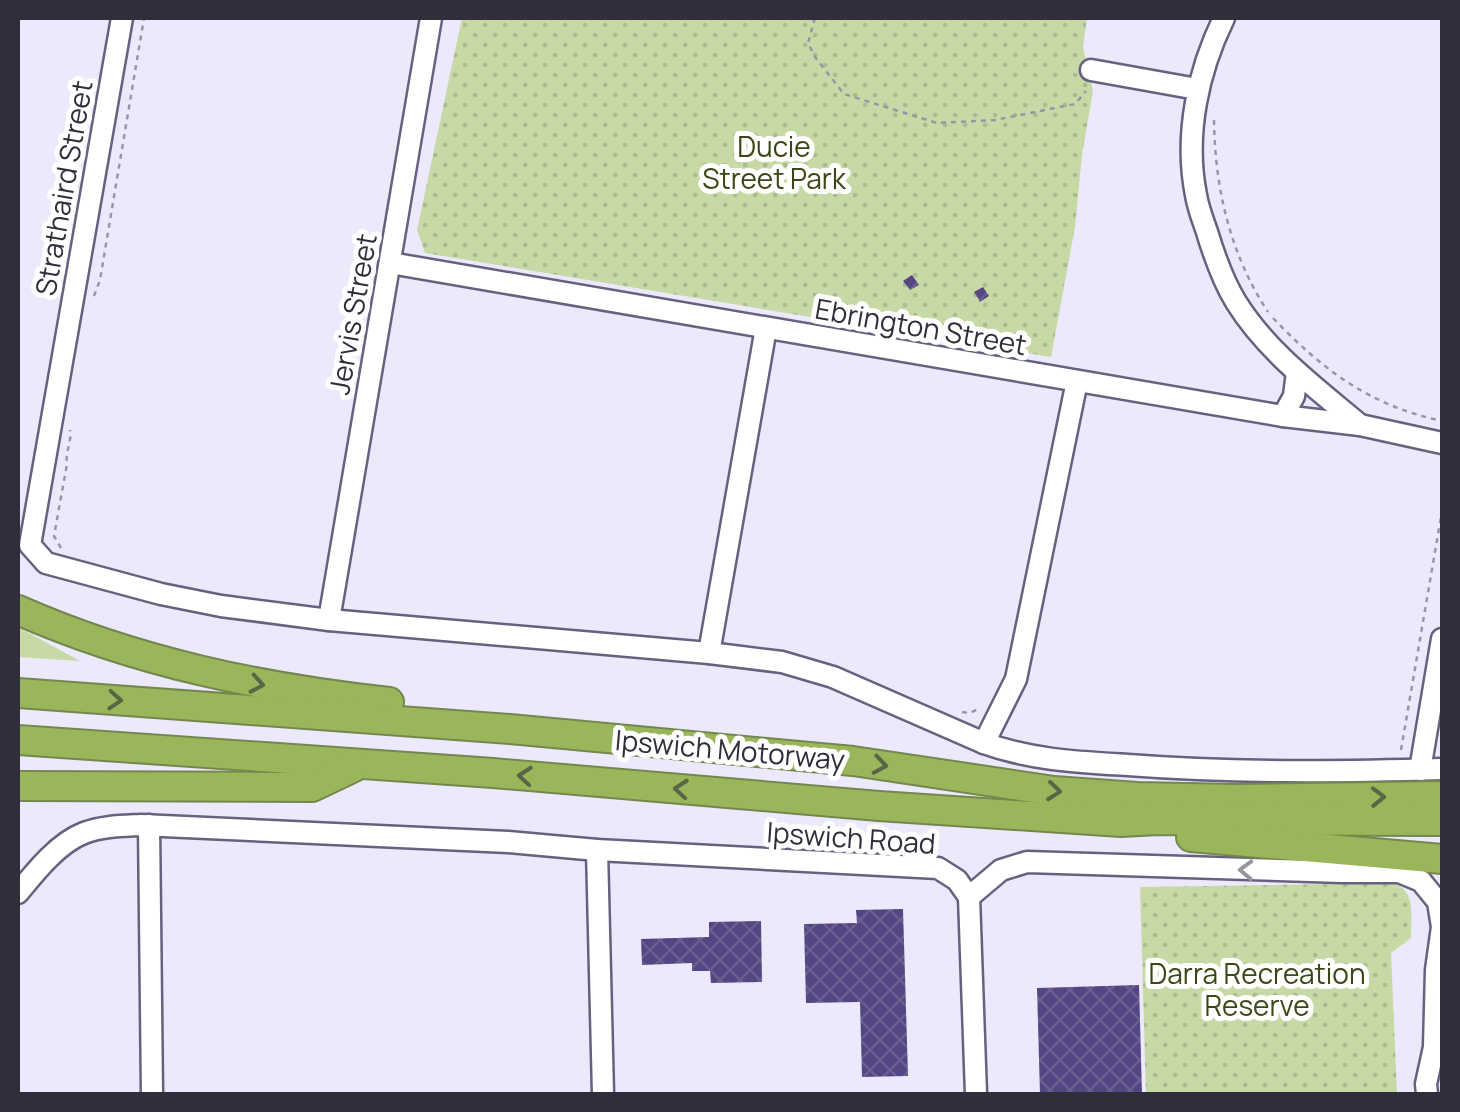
<svg xmlns="http://www.w3.org/2000/svg" width="1460" height="1112" font-family="Manrope,sans-serif">
  <style>
    .grass { fill: #c7daa6 }
    .park { fill: url(#park-dots) }
    .building { fill: url(#building-cross-hatch) }
    .lines { fill: none; stroke-linecap: round; stroke-linejoin: round }
    .minor-casing { stroke: #66617e; stroke-width: 25 }
    .highway-casing { stroke: #74874f; stroke-width: 32 }
    .path { stroke: #9895a6; stroke-width: 2.5; stroke-dasharray: 5 5; stroke-linecap: butt }
    .minor { stroke: #fff; stroke-width: 20 }
    .highway { stroke: #99b75a; stroke-width: 28 }
    .oneway { stroke: #5a6547 }
    .oneway2 { stroke: #98969d }
    .labels { text-anchor: middle; stroke-width: 10; stroke-linejoin: round; paint-order: stroke }
    .park-label { font-size: 28px; fill: #394814; stroke: #fff }
    .street-label { font-size: 28px; fill: #302e3b; stroke: #fff }
  </style>
  <defs>
    <pattern id="park-dots" width="8" height="8" patternUnits="userSpaceOnUse" patternTransform="scale(2.5)"><rect width="8" height="8" fill="#c7daa6"/><path d="M2 2h.1M6 6h.1" fill="none" stroke="#abbb90" stroke-width="1.8" stroke-linecap="round"/></pattern>
    <pattern id="building-cross-hatch" width="8" height="8" patternUnits="userSpaceOnUse" patternTransform="scale(2.5)"><rect width="8" height="8" fill="#544683"/><path d="M0 0l8 8M0 8l8-8" fill="none" stroke="#6a5e90"/></pattern>
  </defs>
  <rect width="100%" height="100%" fill="#ece9fd"/>
  <path class="grass" d="M18 627 80 661 18 657Z"/>
  <g class="park">
    <path d="M462 18H1087L1083 47 1093 91 1082 155 1075 227 1051 357 425 253 417 230Z"/>
    <path d="M1390 883C1417 887 1411 917 1411 938L1391 953 1397 1094H1146L1140 887Z"/>
  </g>
  <g class="building">
    <path d="M912 275 919 285 910 290 903 281Z"/>
    <path d="M983 287 989 296 980 302 974 292Z"/>
    <path d="M903 909 908 1076 862 1077 860 1002 806 1003 804 924 857 923 856 910Z"/>
    <path d="M761 921 762 982 711 983 710 971H692V963L642 965 641 939 709 937V922Z"/>
    <path d="M1139 985 1142 1094H1040L1037 988Z"/>
  </g>
  <g class="lines">
    <defs>
      <g id="minor">
        <path d="M122 18 30 545 46 563 161 594 221 606 329 620 709 653 782 662 833 677 984 743C1031 760 1078 762 1128 765 1233 773 1337 772 1442 769"/>
        <path d="M1224 18C1198 71 1184 135 1196 195 1198 208 1203 220 1207 232 1214 255 1223 281 1236 302 1267 352 1316 388 1360 425"/>
        <path d="M1091 70 1197 89"/>
        <path d="M390 263 1283 416 1360 425 1442 443"/>
        <path d="M1283 416 1294 396 1297 372"/>
        <path d="M329 620 431 18"/>
        <path d="M709 653 766 328"/>
        <path d="M984 743 1016 679 1077 381"/>
        <path d="M1420 770 1442 639"/>
        <path d="M149 825 152 1094"/>
        <path d="M597 850 603 1094"/>
        <path d="M18 893C35 872 58 843 84 833 103 826 122 826 141 825L508 842 597 850 938 868 957 880 969 897"/>
        <path d="M969 897 1001 870 1027 862 1343 872H1399L1421 881 1438 902 1442 927 1436 970 1434 1047 1426 1084 1427 1094"/>
        <path d="M969 897 976 1094"/>
      </g>
      <g id="highway">
        <path d="M18 610C136 662 261 688 389 702"/>
        <path d="M18 693 510 729 853 761 1054 791 1137 797 1237 799 1442 796"/>
        <path d="M18 740 493 773 879 806 1121 822 1158 820 1442 821"/>
        <path d="M18 786 312 787 356 766"/>
        <path d="M1191 837 1442 859"/>
      </g>
    </defs>
    <use href="#minor" class="minor-casing"/>
    <use href="#highway" class="highway-casing"/>
    <g class="path">
      <path d="M815 18 808 43 815 57 844 94 937 123 995 120 1075 104 1086 91"/>
      <path d="M1214 120C1215 189 1230 254 1268 312"/>
      <path d="M94 296 100 280 144 18"/>
      <path d="M1273 318C1324 371 1369 405 1442 421"/>
      <path d="M61 548 54 536 67 464C65 451 72 443 70 430"/>
      <path d="M962 712 970 713 978 709"/>
      <path d="M1401 750 1442 511"/>
    </g>
    <use href="#minor" class="minor"/>
    <use href="#highway" class="highway"/>
  </g>
  <defs><path id="oneway-chevron" d="M-2-3.5L2.5 0L-2 3.5" fill="none" stroke-width="1.6" stroke-linecap="round" stroke-linejoin="round" transform="scale(2.5)"/></defs>
  <g class="oneway">
    <use href="#oneway-chevron" transform="translate(257 684) rotate(10)"/>
    <use href="#oneway-chevron" transform="translate(115 700) rotate(4)"/>
    <use href="#oneway-chevron" transform="translate(880 765) rotate(9)"/>
    <use href="#oneway-chevron" transform="translate(525 776) rotate(-175)"/>
    <use href="#oneway-chevron" transform="translate(681 789) rotate(-175)"/>
    <use href="#oneway-chevron" transform="translate(1054 791) rotate(6)"/>
    <use href="#oneway-chevron" transform="translate(1378 797) rotate(-1)"/>
  </g>
  <use class="oneway2" href="#oneway-chevron" transform="translate(1246 870) rotate(-178)"/>
  <g class="labels">
    <g class="park-label">
      <text x="774" y="157">Ducie<tspan x="774" dy="32">Street Park</tspan></text>
      <text x="1257" y="984">Darra Recreation<tspan x="1257" dy="32">Reserve</tspan></text>
    </g>
    <g class="street-label">
      <text transform="translate(64 188) rotate(-80)" y="10">Strathaird Street</text>
      <text transform="translate(353 314) rotate(-80)" y="10">Jervis Street</text>
      <text transform="translate(921 327) rotate(10)" y="10">Ebrington Street</text>
      <text transform="translate(730 750) rotate(5)" y="10">Ipswich Motorway</text>
      <text transform="translate(851 838) rotate(4)" y="10">Ipswich Road</text>
    </g>
  </g>
  <rect width="1460" height="1112" fill="none" stroke="#302e3b" stroke-width="40"/>
</svg>
